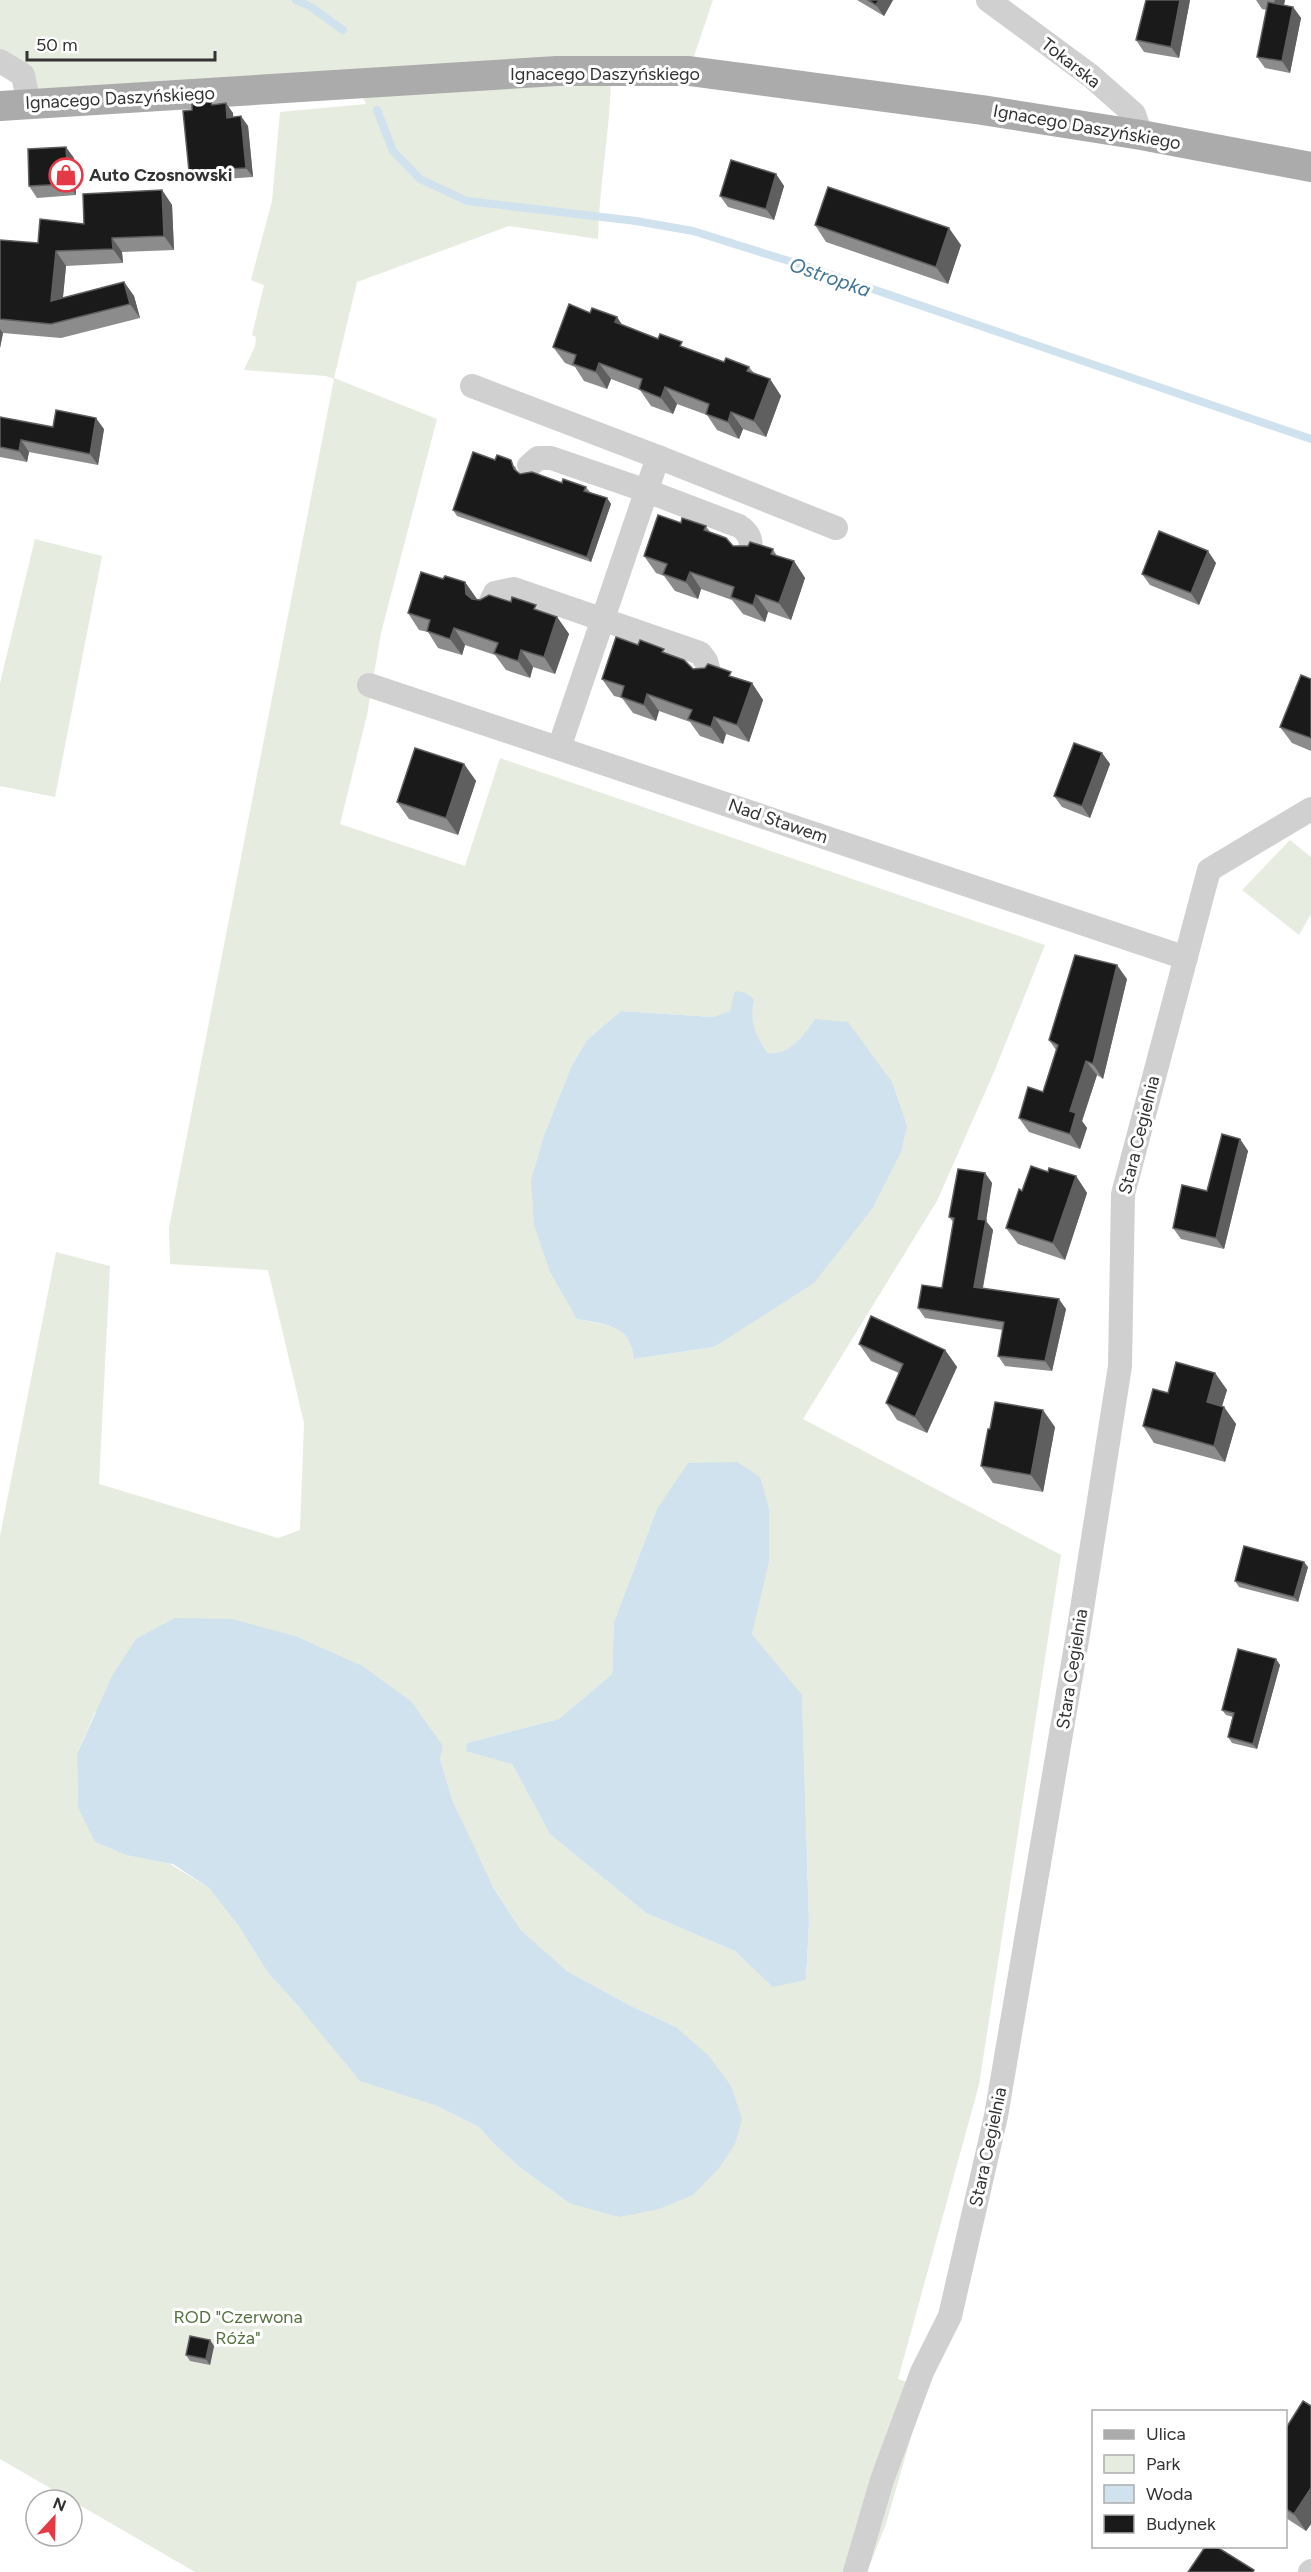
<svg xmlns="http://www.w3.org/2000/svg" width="1311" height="2572" font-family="Figtree,sans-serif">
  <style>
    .green { fill: #e6ecdf; fill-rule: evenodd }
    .water { fill: #cfe2ee }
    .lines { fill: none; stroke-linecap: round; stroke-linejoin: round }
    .stream { stroke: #cfe2ee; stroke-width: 8 }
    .minor { stroke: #d0d0d0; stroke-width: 24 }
    .major { stroke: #ababab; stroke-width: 30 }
    .wall { fill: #8c8c8c }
    .shaded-wall { fill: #5f5f5f }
    .building { fill: #1a1a1a; stroke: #5f5f5f; stroke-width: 1.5 }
    .labels { text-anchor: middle; stroke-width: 6; stroke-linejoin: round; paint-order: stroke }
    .street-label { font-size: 18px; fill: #333; stroke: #fff }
    .poi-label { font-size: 18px; font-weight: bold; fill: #333; stroke: #fff; text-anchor: start }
    .park-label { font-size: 18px; fill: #56703f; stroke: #fff }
    .water-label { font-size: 20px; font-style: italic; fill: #3f7597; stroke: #fff }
  </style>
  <rect width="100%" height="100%" fill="#fff"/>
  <g class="green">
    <path d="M0 0H713L689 71H611C611 128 599 183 598 239L509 226 357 282 334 378 437 419 381 633 367 715 340 824 465 866 500 758 1045 945 994 1072 937 1201 803 1419 1061 1555 979 2085 898 2379 925 2388 886 2524 867 2572H195L0 2459V1536L56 1252 110 1266 99 1484 278 1538 300 1530 304 1423 268 1270 170 1264 169 1228 334 379 326 376 244 370 255 346 256 337 252 335 264 285 251 280 272 201 280 112 366 104 357 84 29 104 0 61ZM621 1011 713 1017 730 1011 751 1013 754 1032 768 1053C793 1055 801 1037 815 1019L734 1333 714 1347 635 1359 633 1343 617 1327 577 1319 545 1133 571 1067 587 1040ZM657 1509 757 1606 752 1634 802 1696 809 1923 806 1980 773 1986 735 1951 646 1913 550 1834 512 1764 467 1743 559 1719 612 1674 614 1622ZM298 1637 363 1666 411 1701 440 1759 453 1802 467 1834 494 1889 521 1930 567 1971 629 2005 676 2027 569 2203 521 2168 496 2146 479 2127 435 2105 300 2008 268 1973 240 1928 209 1888 78 1807 77 1754 95 1712Z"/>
    <path d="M35 539 102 556 55 797 0 786V683Z"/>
    <path d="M1290 840 1311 857V914L1299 935 1242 890Z"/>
  </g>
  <g class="water">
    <path d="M735 991 746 993 754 999C749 1022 755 1035 768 1053 792 1055 802 1036 815 1019L848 1022 892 1082 907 1126 901 1152 872 1209 814 1283 714 1347 634 1359C631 1324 607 1325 577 1319L550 1272 534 1225 531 1180 545 1133 571 1067 587 1040 621 1011 713 1017 730 1011Z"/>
    <path d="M737 1462 760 1477 769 1508V1561L752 1634 802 1695 809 1923 806 1980 773 1987 735 1951 646 1913 550 1834 512 1764 466 1751 467 1743 559 1719 612 1674 614 1622 657 1509 688 1463Z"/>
    <path d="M175 1618 232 1619 298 1637 363 1666 411 1701 443 1746 440 1759 453 1802 494 1889 521 1930 567 1971 629 2005 676 2027 709 2056 731 2086 742 2119 735 2144 719 2168 693 2195 659 2209 619 2217 569 2203 521 2168 496 2146 479 2127 435 2105 360 2081 300 2008 268 1973 240 1928 209 1888 173 1864 127 1855 95 1842 78 1807 77 1754 112 1676 136 1639Z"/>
  </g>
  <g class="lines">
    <g class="stream">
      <path d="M296 0 311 7 343 30"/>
      <path d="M377 110 393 151 420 179 467 201 636 221 693 231 808 267 1311 439"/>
    </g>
    <g class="minor">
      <path d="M988 0 1091 76 1134 114 1141 135"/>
      <path d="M0 61 23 75 29 104"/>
      <path d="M472 386 658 457"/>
      <path d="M529 466 538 458H551L647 491 739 526C749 533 751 538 751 550"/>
      <path d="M490 603 495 593 514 589 700 653 706 661 709 672"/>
      <path d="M369 685 1186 958"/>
      <path d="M559 748 658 457 836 528"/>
      <path d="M855 2572 882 2480 922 2372 950 2316 996 2116 1079 1628 1120 1366 1123 1194 1209 870 1311 809"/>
      <path d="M1310 2572 1311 2571"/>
    </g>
    <path class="major" d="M0 106 557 71H689L982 110 1141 135 1311 167"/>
  </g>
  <g class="wall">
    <path d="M857 0H893L884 16Z"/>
    <path d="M1146 0H1190L1179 58 1144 52 1136 40Z"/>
    <path d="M1256 0H1285L1284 5 1293 7 1301 18 1290 73 1265 68 1257 57 1267 10 1262 9Z"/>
    <path d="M211 102 213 105 233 113V117L248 126 253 177 196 181 189 171 192 110Z"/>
    <path d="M74 158 76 195 37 198 29 186Z"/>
    <path d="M776 174 784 186 774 220 728 207 720 196Z"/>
    <path d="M162 190 172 205 174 250 122 252 123 263 66 266 63 298 124 282 134 296 140 318 61 338 3 333 0 348V240L38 243Z"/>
    <path d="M815 225 961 245 948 284 826 242Z"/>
    <path d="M590 313 617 317 622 325 724 362 749 367 754 373 770 379 781 396 766 437 743 429 739 439 717 430 707 415 677 404 673 414 651 406 640 390 611 379 607 389 584 381 575 367 565 363 553 347Z"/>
    <path d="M0 417 53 427 104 429 98 465 29 452 27 462 0 457Z"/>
    <path d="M515 466 517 471 520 474 562 483 586 487 590 492 607 498 611 504 591 562 457 516 453 510Z"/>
    <path d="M681 523 706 526 710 532 733 546 773 549 777 556 794 561 805 578 791 620 768 612 765 622 743 614 732 600 701 589 698 599 675 591 664 576 656 573 644 556Z"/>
    <path d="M1216 563 1199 605 1150 585 1142 574Z"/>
    <path d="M443 579 465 582 477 600 540 611 557 617 569 634 555 674 533 667 530 678 506 670 495 655 465 645 462 655 438 648 428 632 419 630 408 613Z"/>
    <path d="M638 645 667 654 693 669 735 677 752 683 763 700 749 742 726 734 723 744 700 736 690 722 659 711 656 721 633 713 622 698 614 696 602 679Z"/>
    <path d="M1311 679V751L1292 743 1280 727Z"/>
    <path d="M1102 753 1110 764 1090 818 1062 807 1054 796Z"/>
    <path d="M464 764 476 781 458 835 409 819 397 802Z"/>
    <path d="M1127 979 1103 1079 1097 1075 1082 1121 1087 1128 1080 1149 1029 1132 1019 1118 1043 1092 1056 1050 1049 1040Z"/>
    <path d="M1240 1139 1248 1151 1224 1249 1181 1239 1173 1228 1207 1191Z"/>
    <path d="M1048 1172 1076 1176 1087 1193 1065 1260 1018 1244 1006 1228 1022 1191Z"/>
    <path d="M985 1173 992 1183 986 1221 993 1230 983 1288 1066 1309 1052 1371 1005 1366 998 1356 1003 1330 925 1318 918 1308 942 1288 953 1222 949 1217Z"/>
    <path d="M859 1344 945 1350 957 1367 927 1433 897 1420 886 1403 899 1373 871 1361Z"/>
    <path d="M1215 1373 1227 1390 1222 1406 1224 1407 1236 1424 1225 1462 1154 1443 1143 1426 1168 1393Z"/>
    <path d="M1055 1427 1043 1492 993 1483 981 1466Z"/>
    <path d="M1308 1567 1298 1602 1239 1587 1235 1581Z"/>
    <path d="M1276 1659 1280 1665 1257 1749 1232 1743 1228 1737 1233 1717 1226 1715 1222 1710Z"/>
    <path d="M210 2340 214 2346 210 2365 190 2361 186 2355Z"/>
    <path d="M1311 2406V2524L1306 2531 1286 2518V2428Z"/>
  </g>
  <g class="shaded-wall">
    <path d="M879 0H893L884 16 876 5Z"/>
    <path d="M1180 0H1190L1179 58 1171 47Z"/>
    <path d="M1275 0H1285L1282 13 1274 2Z"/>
    <path d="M1293 7 1301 18 1290 73 1282 61Z"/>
    <path d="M226 103 233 113 234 127 227 118Z"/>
    <path d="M241 116 248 126 253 177 246 168Z"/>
    <path d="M66 147 74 158 76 195 68 184Z"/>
    <path d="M776 174 784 186 774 220 766 209Z"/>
    <path d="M162 190 172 205 174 250 164 236Z"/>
    <path d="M949 228 961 245 948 284 936 267Z"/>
    <path d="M112 238 122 252 123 263 113 249Z"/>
    <path d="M56 251 66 266 61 315 51 301Z"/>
    <path d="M124 282 134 296 140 318 130 304Z"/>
    <path d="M617 317 628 334 615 322Z"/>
    <path d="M0 329 3 333 0 348Z"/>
    <path d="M599 363 611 379 607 389 596 372Z"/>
    <path d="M770 379 781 396 766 437 754 421Z"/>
    <path d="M665 387 677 404 673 414 661 398Z"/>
    <path d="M731 412 743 429 739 439 728 422Z"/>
    <path d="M96 418 104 429 98 465 90 454Z"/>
    <path d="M21 440 29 452 27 462 19 451Z"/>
    <path d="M607 498 611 504 591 562 587 557Z"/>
    <path d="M1208 551 1216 563 1199 605 1191 593Z"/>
    <path d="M794 561 805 578 791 620 779 603Z"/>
    <path d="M690 572 701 589 698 599 686 582Z"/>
    <path d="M465 582 477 599 478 610 466 594Z"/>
    <path d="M756 595 768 612 765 622 753 605Z"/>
    <path d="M557 617 569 634 555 674 544 657Z"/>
    <path d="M454 628 465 645 462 655 450 639Z"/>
    <path d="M521 650 533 667 530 678 518 661Z"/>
    <path d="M752 683 763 700 749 742 737 725Z"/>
    <path d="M647 694 659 711 656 721 644 705Z"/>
    <path d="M714 717 726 734 723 744 711 727Z"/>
    <path d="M1102 753 1110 764 1090 818 1082 806Z"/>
    <path d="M464 764 476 781 458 835 446 818Z"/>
    <path d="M1117 965 1127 979 1103 1079 1093 1064Z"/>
    <path d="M1086 1061 1097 1075 1082 1121 1087 1128 1080 1149 1070 1134V1111Z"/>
    <path d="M1240 1139 1248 1151 1224 1249 1216 1238Z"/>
    <path d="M985 1173 992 1183 986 1221 993 1230 981 1297 974 1287 978 1219Z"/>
    <path d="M1076 1176 1087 1193 1065 1260 1053 1243Z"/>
    <path d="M1059 1299 1066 1309 1052 1371 1045 1361Z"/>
    <path d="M945 1350 957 1367 927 1433 915 1417Z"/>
    <path d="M1215 1373 1227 1390 1218 1419 1207 1402Z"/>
    <path d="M1224 1407 1236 1424 1225 1462 1214 1446Z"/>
    <path d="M1043 1410 1055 1427 1043 1492 1031 1475Z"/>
    <path d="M1304 1562 1308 1567 1298 1602 1294 1597Z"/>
    <path d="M1276 1659 1280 1665 1257 1749 1253 1744Z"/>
    <path d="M210 2340 214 2346 210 2365 206 2359Z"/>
    <path d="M1311 2488V2524L1306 2531 1294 2514Z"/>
  </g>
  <g class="building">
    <path d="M868 0H879L876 5Z"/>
    <path d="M1146 0H1180L1171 47 1136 40Z"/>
    <path d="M1268 2 1293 7 1282 61 1257 57Z"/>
    <path d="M211 102 212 105 226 103 227 118 241 116 246 168 189 171 183 111 192 110V104Z"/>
    <path d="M66 147 68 184 29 186 28 149Z"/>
    <path d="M731 160 776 174 766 209 720 196Z"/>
    <path d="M828 187 949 228 936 267 815 225Z"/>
    <path d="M162 190 164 236 112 238 113 249 56 251 51 301 124 282 130 304 51 324 0 319V240L38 243 40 219 84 224 83 194Z"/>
    <path d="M569 304 590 313 592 308 617 317 615 322 658 339 660 334 682 342 680 346 724 362 726 358 749 367 747 371 770 379 754 421 731 412 728 422 706 414 709 404 665 387 661 398 639 389 642 379 599 363 596 372 573 364 576 355 553 347Z"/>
    <path d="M56 410 96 418 90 454 21 440 19 451 0 447V417L53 427Z"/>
    <path d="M473 452 495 460 497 455 511 460 514 469 520 474 532 472 562 483 563 479 586 487 584 491 607 498 587 557 453 510Z"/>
    <path d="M658 515 681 523 682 518 706 526 704 530 726 538 733 546H748L750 542 773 549 771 554 794 561 779 603 756 595 753 605 731 597 734 587 690 572 686 582 663 574 667 564 644 556Z"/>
    <path d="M1159 531 1208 551 1191 593 1142 574Z"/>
    <path d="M421 572 443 579 445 576 465 582 466 594 472 599 480 600 489 595 511 602 512 597 536 605 534 609 557 617 544 657 521 650 518 661 494 653 498 643 454 628 450 639 427 631 430 620 408 613Z"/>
    <path d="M616 637 638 645 640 640 664 649 662 652 684 660 693 669 705 668 708 664 731 672 729 676 752 683 737 725 714 717 711 727 688 719 692 710 647 694 644 705 621 697 624 686 602 679Z"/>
    <path d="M1301 675 1311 679V738L1280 727Z"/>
    <path d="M1074 743 1102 753 1082 806 1054 796Z"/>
    <path d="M415 748 464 764 446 818 397 802Z"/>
    <path d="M1075 955 1117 965 1093 1064 1086 1061 1070 1111 1076 1113 1070 1134 1019 1118 1028 1087 1043 1092 1058 1045 1049 1040Z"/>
    <path d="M1222 1134 1240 1139 1216 1238 1173 1228 1182 1185 1207 1191Z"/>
    <path d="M1031 1166 1048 1172 1049 1168 1076 1176 1053 1243 1006 1228 1019 1189 1022 1191Z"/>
    <path d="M958 1169 985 1173 978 1219 986 1220 974 1287 1059 1299 1045 1361 998 1356 1004 1322 918 1308 922 1285 942 1288 954 1218 949 1217Z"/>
    <path d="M871 1316 945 1350 915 1417 886 1403 903 1364 859 1344Z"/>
    <path d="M1176 1362 1215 1373 1207 1402 1224 1407 1214 1446 1143 1426 1153 1389 1168 1393Z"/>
    <path d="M995 1402 1043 1410 1031 1475 981 1466 988 1429H990Z"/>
    <path d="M1244 1546 1304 1562 1294 1597 1235 1581Z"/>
    <path d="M1238 1649 1276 1659 1253 1744 1228 1737 1234 1713 1222 1710Z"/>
    <path d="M190 2336 210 2340 206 2359 186 2355Z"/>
    <path d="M1303 2401 1311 2406V2488L1294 2514 1286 2509V2428Z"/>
    <path d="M1205 2547H1217L1254 2570 1253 2572H1188Z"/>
  </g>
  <defs>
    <symbol id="shop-ring" viewBox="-11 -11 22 22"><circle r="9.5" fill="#fff" stroke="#e63946" stroke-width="1.5"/><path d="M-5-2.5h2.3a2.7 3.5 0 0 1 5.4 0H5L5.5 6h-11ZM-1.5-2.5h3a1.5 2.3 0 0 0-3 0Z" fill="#e63946"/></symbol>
  </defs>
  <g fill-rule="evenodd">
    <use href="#shop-ring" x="47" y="156" width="38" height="38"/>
  </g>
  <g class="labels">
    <g class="street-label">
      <text transform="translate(1071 63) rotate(38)" y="6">Tokarska</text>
      <text x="605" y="80">Ignacego Daszyńskiego</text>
      <text transform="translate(120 98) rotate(-3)" y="6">Ignacego Daszyńskiego</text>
      <text transform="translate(1087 127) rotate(10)" y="6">Ignacego Daszyńskiego</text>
      <text transform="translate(778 821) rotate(19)" y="6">Nad Stawem</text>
      <text transform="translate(1139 1135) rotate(-76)" y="6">Stara Cegielnia</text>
      <text transform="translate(1072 1669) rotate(-81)" y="6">Stara Cegielnia</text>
      <text transform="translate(988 2147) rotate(-78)" y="6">Stara Cegielnia</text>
    </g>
    <g class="poi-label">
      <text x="89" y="181">Auto Czosnowski</text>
    </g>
    <g class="park-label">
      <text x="238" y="2323">ROD "Czerwona<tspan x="238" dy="21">Róża"</tspan></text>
    </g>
    <g class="water-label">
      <text transform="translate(830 277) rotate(19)" y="7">Ostropka</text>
    </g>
  </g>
  <rect x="1092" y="2410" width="195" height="138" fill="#ffffff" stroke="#adadad" stroke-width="1.5"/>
  <rect x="1104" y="2430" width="30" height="9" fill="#ababab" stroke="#adadad" stroke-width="1.5"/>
  <text x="1146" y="2440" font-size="18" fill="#333333">Ulica</text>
  <rect x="1104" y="2455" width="30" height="18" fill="#e6ecdf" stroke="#adadad" stroke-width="1.5"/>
  <text x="1146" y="2470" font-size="18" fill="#333333">Park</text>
  <rect x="1104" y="2485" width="30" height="18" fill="#cfe2ee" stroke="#adadad" stroke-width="1.5"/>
  <text x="1146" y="2500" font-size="18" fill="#333333">Woda</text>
  <rect x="1104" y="2515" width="30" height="18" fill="#1a1a1a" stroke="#adadad" stroke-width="1.5"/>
  <text x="1146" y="2530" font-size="18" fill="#333333">Budynek</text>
  <g transform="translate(54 2518) rotate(22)"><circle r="28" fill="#ffffff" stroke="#adadad" stroke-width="1.5"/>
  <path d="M0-4.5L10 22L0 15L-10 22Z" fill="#e63946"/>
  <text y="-9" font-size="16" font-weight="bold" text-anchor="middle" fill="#333333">N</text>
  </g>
  <path d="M27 51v9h188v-9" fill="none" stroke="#333333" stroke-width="3"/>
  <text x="36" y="51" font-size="18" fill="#333333" stroke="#ffffff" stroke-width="4.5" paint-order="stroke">50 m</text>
</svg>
